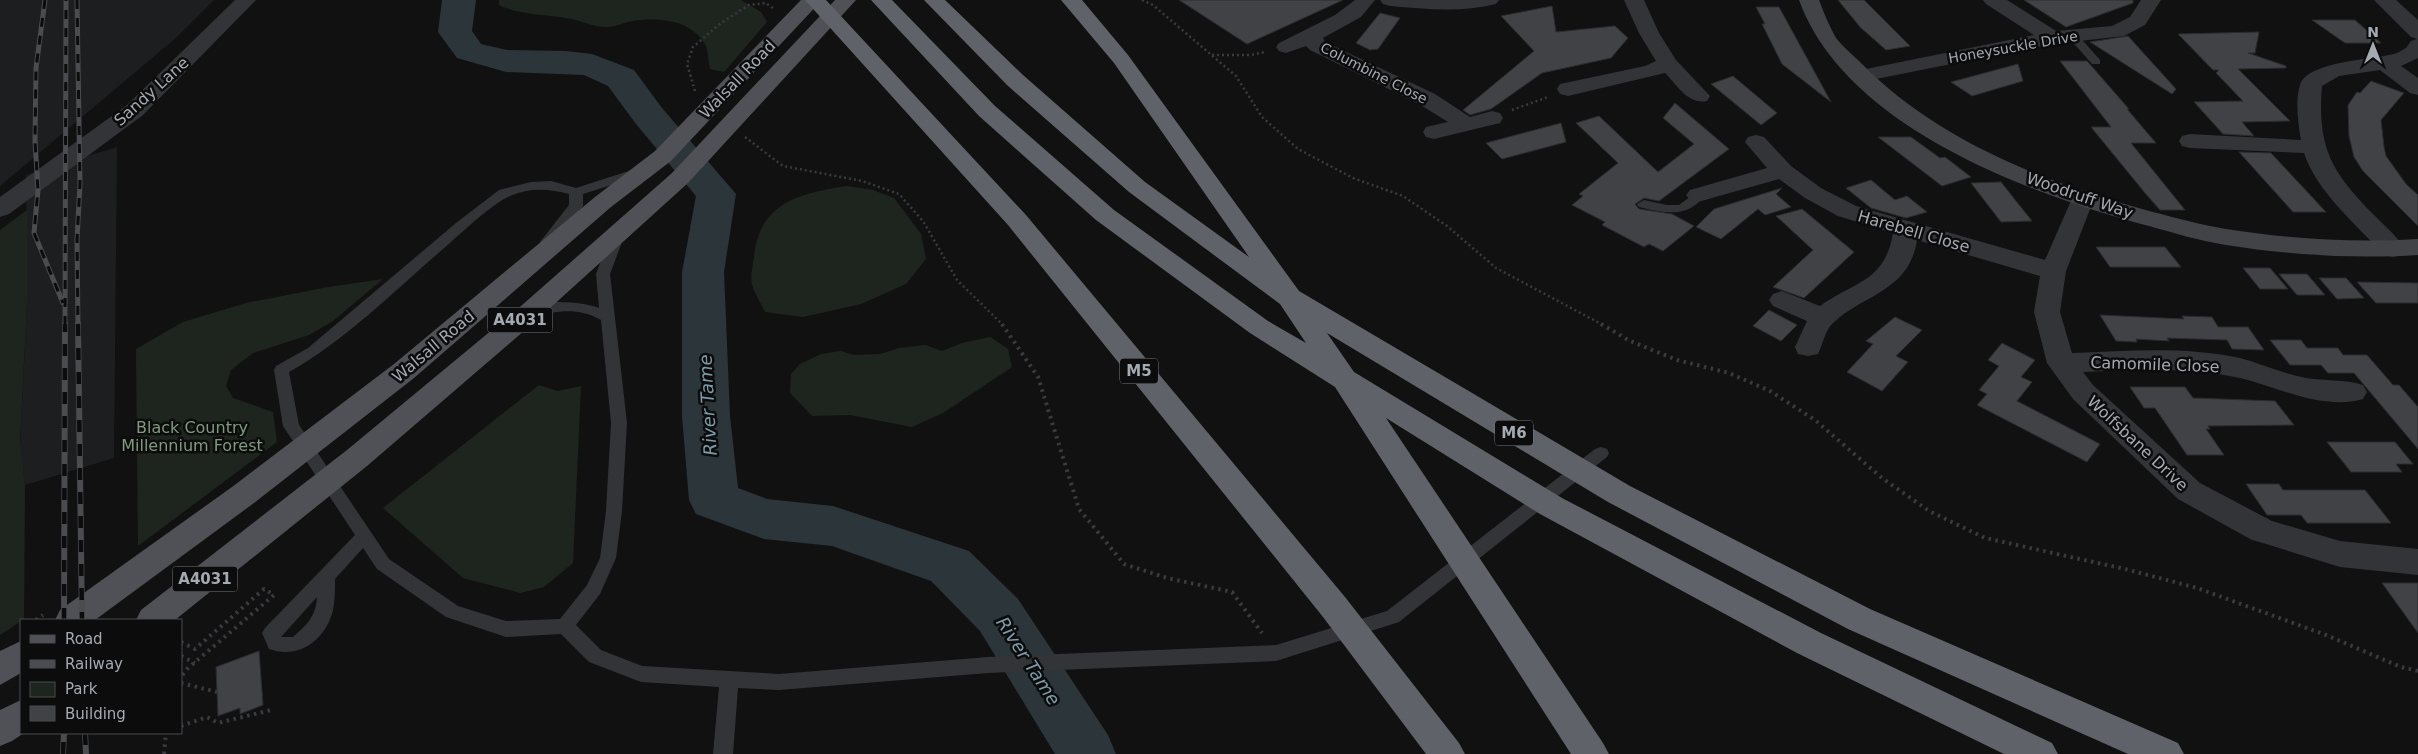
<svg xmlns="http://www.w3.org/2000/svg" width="2418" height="754" font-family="'DejaVu Sans',sans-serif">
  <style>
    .built { fill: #1d1e1f }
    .green { fill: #1e251e }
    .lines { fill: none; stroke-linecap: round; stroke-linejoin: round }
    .river { fill: #2c353a; fill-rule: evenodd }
    .building { fill: #404245; stroke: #2b2c2e }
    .path-far1 { stroke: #393b3e; stroke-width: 2.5; stroke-dasharray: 2 3; stroke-linecap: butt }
    .path { stroke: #393b3e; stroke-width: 4; stroke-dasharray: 2.5 4.5; stroke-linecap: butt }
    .lane { fill: #333437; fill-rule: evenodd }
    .street { fill: #333437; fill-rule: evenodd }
    .secondary { fill: #414347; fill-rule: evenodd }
    .primary { fill: #4f5156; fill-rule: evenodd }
    .highway { fill: #5f6268; fill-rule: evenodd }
    .rail-far1-casing { stroke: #4a4c50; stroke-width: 5 }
    .rail-casing { stroke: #4a4c50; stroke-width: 6 }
    .rail-far1 { stroke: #0c0c0d; stroke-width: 3; stroke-dasharray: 9; stroke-linecap: butt }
    .rail { stroke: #0c0c0d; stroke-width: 4.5; stroke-dasharray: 12; stroke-linecap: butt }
    .labels { text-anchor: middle; stroke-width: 5; stroke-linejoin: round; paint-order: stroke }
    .far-street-label { font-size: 14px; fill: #a4aab2; stroke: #0c0c0d }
    .shield { fill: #0c0c0d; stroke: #767b80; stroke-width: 1 }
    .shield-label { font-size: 15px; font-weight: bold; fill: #a4aab2 }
    .street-label { font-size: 16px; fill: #a4aab2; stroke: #0c0c0d }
    .park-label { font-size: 16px; fill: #7f9b7d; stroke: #0c0c0d }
    .water-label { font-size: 18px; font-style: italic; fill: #7e9ba9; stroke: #0c0c0d }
  </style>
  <rect width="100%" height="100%" fill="#111112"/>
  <g class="built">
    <path d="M0 0H214L177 37 0 186Z"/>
    <path d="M117 147 114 458 25 485 20 447 27 302 26 175Z"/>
  </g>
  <g class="green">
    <path d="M499 0H741L761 12 767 22 724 72 710 69C708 62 708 48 705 44 691 20 659 17 633 21 625 22 616 27 607 27 592 27 581 20 566 18 544 14 519 15 499 5Z"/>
    <path d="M847 186 873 190 894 198 921 234 926 259 906 284 861 304 803 317 765 312C761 303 754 293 752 284 750 276 753 265 754 257 759 202 801 193 847 186Z"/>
    <path d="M27 210V302L20 442 25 485 24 619 0 635V230Z"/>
    <path d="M383 279 333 321 309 335 253 353 231 370 226 386 233 398 273 412 277 442 138 546 136 349 183 322 246 303 328 287Z"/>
    <path d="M990 337 1008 349 1012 367 943 413 912 427 850 415 812 416 790 393 791 374 800 364 821 354 841 351 854 355 880 354 899 348 925 345 942 351 962 343Z"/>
    <path d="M539 385 558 391 581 386 573 563 544 587 520 593 463 578 383 508Z"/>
  </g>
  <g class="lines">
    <path class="river" d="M442 0H476L472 31 481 44 507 50 566 51 592 54 634 70 662 108 736 194 724 272 730 416 738 488 767 499 833 506 969 551 1018 599 1108 735 1116 754H1055L980 631 931 581 832 546 764 539 696 514 689 500 682 416V272L696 196 636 124 608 86 584 75 506 72 457 58 438 32Z"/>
  </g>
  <g class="building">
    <path d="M1179 0H1343L1247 44Z"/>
    <path d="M1838 0H1864L1910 46 1886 50 1860 27Z"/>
    <path d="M2024 0H2133V3L2066 27Z"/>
    <path d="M1552 6 1556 32 1615 26 1628 38 1611 58 1542 73 1491 109 1470 115 1463 110 1534 51 1501 16Z"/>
    <path d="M1756 7H1779L1831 102 1782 64 1762 24H1765Z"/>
    <path d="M1380 13 1400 18 1378 49 1370 50 1356 43Z"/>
    <path d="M2312 20H2355L2381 43H2345Z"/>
    <path d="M2259 32 2255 53H2248L2286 66V68L2238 69 2290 121 2242 122 2254 136 2223 134 2194 102 2243 101 2216 73 2219 70H2213L2178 34Z"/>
    <path d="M2128 36 2176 89 2172 94 2090 42Z"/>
    <path d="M2060 61H2087L2129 109H2127L2156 143H2131L2185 210H2160L2145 193 2091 127H2111Z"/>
    <path d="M2018 64 2023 81 1972 96 1951 82Z"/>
    <path d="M1733 76 1777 113 1761 125 1711 84Z"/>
    <path d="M2371 81 2404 93 2381 120 2384 147 2386 156 2406 184 2418 195V226L2363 171 2354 157 2349 136 2348 105 2357 92 2360 93Z"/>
    <path d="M1675 103 1729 149 1659 201 1644 198 1635 204 1639 209 1672 214 1694 226 1663 251 1649 244 1644 247 1602 225 1605 222 1572 205 1583 196 1579 194 1618 163 1576 123 1599 116 1658 172 1694 144 1663 118Z"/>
    <path d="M1561 123 1566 142 1502 159 1486 143Z"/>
    <path d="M1878 137H1911L1940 158 1945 157 1971 177 1942 186Z"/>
    <path d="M2239 152 2271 153 2326 212H2293Z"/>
    <path d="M1871 180 1895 200 1907 196 1927 212 1906 218 1871 208 1846 188Z"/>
    <path d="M2001 182 2016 201 2032 221 2001 222 1971 183Z"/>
    <path d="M1782 188 1776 194 1791 207 1765 215 1758 209 1721 239 1696 227 1714 209Z"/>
    <path d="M1802 209 1854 252 1804 298 1773 287 1813 250 1776 216Z"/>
    <path d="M2096 247H2165L2181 267H2110Z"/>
    <path d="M2243 268H2270L2288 289H2260Z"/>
    <path d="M2279 274H2307L2325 295H2297Z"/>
    <path d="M2319 278H2346L2364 298 2337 299Z"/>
    <path d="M2357 282 2418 283V303H2376Z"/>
    <path d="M1769 310 1797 325 1781 341 1753 326Z"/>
    <path d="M2100 315 2184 319 2182 316 2212 317 2218 327H2248L2264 350 2232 349 2227 340 2167 338 2169 341 2136 339 2137 342 2116 341Z"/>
    <path d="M1895 317 1922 330 1896 356 1908 362 1882 391 1847 372 1873 344 1866 341Z"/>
    <path d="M2270 340H2301L2307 348H2338L2343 355H2367L2393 385H2399L2418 407V449L2354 373H2328L2321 365H2290Z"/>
    <path d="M2002 343 2035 360 2021 377 2032 382 2017 401 2100 444 2087 462 1977 405 1987 394 1979 390 1999 366 1988 360Z"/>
    <path d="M2130 387H2185L2193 398 2275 401 2294 425 2208 426 2210 429H2206L2224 455H2187L2155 408H2144Z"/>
    <path d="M2327 442H2395L2413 464H2396L2402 472H2351Z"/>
    <path d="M2246 484H2279L2283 490H2365L2391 523H2307L2301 515H2267Z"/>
    <path d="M2382 583H2418V633Z"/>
    <path d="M259 651 263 705 240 714V708L218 716 216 667Z"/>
  </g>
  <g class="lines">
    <g class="path-far1">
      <path d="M1142 0 1153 5 1236 76 1262 117 1298 149 1353 178 1403 196 1447 226 1496 268 1603 325"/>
      <path d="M1212 55H1251L1265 52"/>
      <path d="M695 91 687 64 693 47 721 23 749 5 766 3 774 9"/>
      <path d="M1512 110 1548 97"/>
      <path d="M745 137 783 166 862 181 899 194 923 221 957 280 1003 325"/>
    </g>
    <g class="path">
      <path d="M1002 324 1038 377 1079 509 1124 564 1167 578 1232 592 1262 633"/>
      <path d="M1601 324 1630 341 1677 360 1729 373 1770 391 1815 420 1882 478 1929 511 1985 538 2125 569 2197 588 2326 635 2401 667 2418 671"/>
      <path d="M36 620 43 615"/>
      <path d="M181 642 195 649 264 589 274 595 187 669 181 677"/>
      <path d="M181 656 195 663"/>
      <path d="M181 683 217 692"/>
      <path d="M181 726 207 717 218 723 271 710"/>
      <path d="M164 754 166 733"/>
    </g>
    <g class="lane">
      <path d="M2073 33 2077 34 2100 60V64H2092L2069 38V34Z"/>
      <path d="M638 168 643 169 644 172 643 175 583 194V206L552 245 547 246 540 242 569 205V194C550 189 530 187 510 196 495 202 463 231 450 243 398 287 348 339 289 372L299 425 389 559 458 606 506 621 560 619 587 585 600 558 606 511 611 423 601 320C577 307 557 311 531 317L524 312C533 297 585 302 599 308L596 274 611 234 618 230 623 231 625 234 610 274 627 423 622 511 616 558 600 594 576 625 601 650 642 666 779 674 988 657 1276 645 1387 611 1595 449 1601 447 1607 449 1609 453 1607 457 1399 622 1393 624 1276 661 988 673 779 690 738 688 733 754H713L719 687 641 682 589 662 561 634 506 637 446 617 377 569 363 548 335 579C335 589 335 600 333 610 326 640 298 660 269 649L262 633 265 628 355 535 283 426 274 370 276 366 308 348 456 223 499 190 531 182 551 181 576 188ZM317 597C316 616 307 625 293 637H281Z"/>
      <path d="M1698 191 1705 195C1688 219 1664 213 1639 207L1637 204 1644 200 1667 205H1679Z"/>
    </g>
    <g class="street">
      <path d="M235 0H256L143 115 9 214 0 217V197L127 105Z"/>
      <path d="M1355 0H1375L1361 17 1323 38 1325 42 1435 94 1470 117 1492 111 1500 113 1503 118 1500 123 1434 139 1426 137 1423 132 1426 127 1448 122 1419 104 1310 50 1306 46 1286 53 1279 51 1276 47 1279 43 1335 15Z"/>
      <path d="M1380 0H1499L1496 4C1461 13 1426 9 1390 6L1383 4Z"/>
      <path d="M1624 0H1644L1659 33 1676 60 1710 96 1707 101C1688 105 1677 85 1665 73L1568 96 1560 94 1557 89 1560 84 1645 66 1656 61 1639 33Z"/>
      <path d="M1983 0H2007L2056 31 2112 26 2130 17 2141 0H2161L2145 25 2124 36 2052 44 1861 82 1853 81 1850 76 1853 71 1861 70 2034 35 1986 4Z"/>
      <path d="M2374 0H2396L2418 20V58L2401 66 2418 78V95L2410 93 2380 70 2339 76 2322 86C2317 149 2332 172 2374 215 2385 226 2397 236 2405 249L2402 255 2393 257 2384 255C2358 226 2316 191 2304 153L2190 148 2182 146 2179 141 2182 136 2190 134 2301 140C2298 123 2295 101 2300 85 2308 60 2377 60 2397 53L2406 48 2411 41 2417 39 2411 37Z"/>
      <path d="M1756 135 1764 137 1791 166 1821 188 1856 206 2045 260 2074 194 2082 192 2090 194 2094 199 2066 271 2060 312 2072 353C2127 351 2185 346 2240 358 2262 364 2284 374 2306 378 2325 381 2344 379 2363 385L2367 392 2363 399C2324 411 2277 387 2240 378 2226 375 2212 373 2198 372 2160 368 2121 370 2083 372L2093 385 2200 483 2272 521 2340 541 2418 549V575L2340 567 2263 543 2252 540 2178 499 2073 399 2047 363 2034 312 2040 276 1917 240C1909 292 1865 293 1833 323 1825 330 1823 344 1818 354L1808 356 1798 354 1795 347 1807 321 1773 306 1769 300 1773 294 1782 291 1820 306C1855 281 1885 282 1893 233L1838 216 1805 198 1779 179 1698 202 1690 200 1686 195 1690 190 1767 168 1745 142 1748 137Z"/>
    </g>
    <path class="secondary" d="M1799 0H1819C1824 13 1829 26 1836 38 1843 47 1852 54 1860 62 1937 141 2048 184 2153 212 2177 218 2201 225 2226 229 2290 239 2354 243 2418 239V255C2354 259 2289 255 2226 245 2200 241 2174 233 2149 226 2029 194 1845 127 1799 0Z"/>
    <g class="primary">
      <path d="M801 0H822L671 161 611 207 414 378 254 503 95 620H55L60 610 232 487 394 364 595 197 655 151Z"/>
      <path d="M835 0H856L688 183 539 318 367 466 175 620H136L141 610 347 450 521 306 672 173Z"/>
      <path d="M21 641V673L0 685V651Z"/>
      <path d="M21 700V733H24L12 741 0 746V710Z"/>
    </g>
    <g class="highway">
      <path d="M805 0H826L1026 215 1345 597 1459 743 1465 754H1426L1323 617 1008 225Z"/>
      <path d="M871 0H892L995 106 1114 210 1268 321 1306 343 1280 304 1129 192 1007 85 924 0H945L1023 75 1145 182 1249 257 1114 63 1061 0H1082L1128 55 1299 291 1630 486 1870 609 2178 743 2184 754H2128L1848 629 1608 502 1327 333 1354 372 1562 498 1821 633 2052 743 2058 754H2004L1797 653 1540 514 1386 418 1603 743 1609 754H1571L1335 387 1250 333 1096 220 979 116Z"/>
    </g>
    <defs>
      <g id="rail-far1">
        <path d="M45 0 36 68 35 141 38 190 34 233 63 303"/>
        <path d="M77 0 80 184 77 240 78 325"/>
        <path d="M65 325 66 0"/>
      </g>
      <g id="rail">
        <path d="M78 324 82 620"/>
        <path d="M64 620 65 324"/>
        <path d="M85 733 86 754"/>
        <path d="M63 754 64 733"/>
      </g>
    </defs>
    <use href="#rail-far1" class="rail-far1-casing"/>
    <use href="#rail" class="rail-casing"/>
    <use href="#rail-far1" class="rail-far1"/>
    <use href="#rail" class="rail"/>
  </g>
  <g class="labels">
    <g class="far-street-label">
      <text transform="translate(2013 47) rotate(-10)" y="5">Honeysuckle Drive</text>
      <text transform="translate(1374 73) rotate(27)" y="5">Columbine Close</text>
    </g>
    <g class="shield">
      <rect x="487.5" y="307.5" width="65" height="25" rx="4"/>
      <rect x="1120" y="358.5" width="38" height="25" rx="4"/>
      <rect x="1495" y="420.5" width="38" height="25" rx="4"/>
      <rect x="172.5" y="566.5" width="65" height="25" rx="4"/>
    </g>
    <g class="shield-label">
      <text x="520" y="325">A4031</text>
      <text x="1139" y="376">M5</text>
      <text x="1514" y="438">M6</text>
      <text x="205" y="584">A4031</text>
    </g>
    <g class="street-label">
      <text transform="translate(737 79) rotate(-46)" y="6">Walsall Road</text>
      <text transform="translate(151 91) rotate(-42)" y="6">Sandy Lane</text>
      <text transform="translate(2080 195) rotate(19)" y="6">Woodruff Way</text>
      <text transform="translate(1914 231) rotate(16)" y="6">Harebell Close</text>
      <text transform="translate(433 346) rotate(-40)" y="6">Walsall Road</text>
      <text transform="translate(2155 364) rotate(2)" y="6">Camomile Close</text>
      <text transform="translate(2138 443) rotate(43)" y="6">Wolfsbane Drive</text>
    </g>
    <g class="park-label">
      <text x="192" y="433">Black Country<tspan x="192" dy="18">Millennium Forest</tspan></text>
    </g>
    <g class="water-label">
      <text transform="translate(708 405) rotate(-93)" y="6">River Tame</text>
      <text transform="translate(1028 661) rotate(57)" y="6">River Tame</text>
    </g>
  </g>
  <rect x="20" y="619" width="162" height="115" fill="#0c0c0d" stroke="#494b4f"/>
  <rect x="30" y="635" width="25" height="8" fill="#4f5156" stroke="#494b4f"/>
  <text x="65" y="644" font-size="15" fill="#a4aab2">Road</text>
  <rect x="30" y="660" width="25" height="8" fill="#4a4c50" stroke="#494b4f"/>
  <text x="65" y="669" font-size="15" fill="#a4aab2">Railway</text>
  <rect x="30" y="682" width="25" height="15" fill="#1e251e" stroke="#494b4f"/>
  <text x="65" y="694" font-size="15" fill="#a4aab2">Park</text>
  <rect x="30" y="706" width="25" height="15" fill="#404245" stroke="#494b4f"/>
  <text x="65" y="719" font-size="15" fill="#a4aab2">Building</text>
  <g transform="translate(2373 45)" stroke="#0c0c0d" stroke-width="4" paint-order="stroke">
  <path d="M0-4L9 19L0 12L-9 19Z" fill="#a4aab2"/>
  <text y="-8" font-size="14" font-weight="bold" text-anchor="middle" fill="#a4aab2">N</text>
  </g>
</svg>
